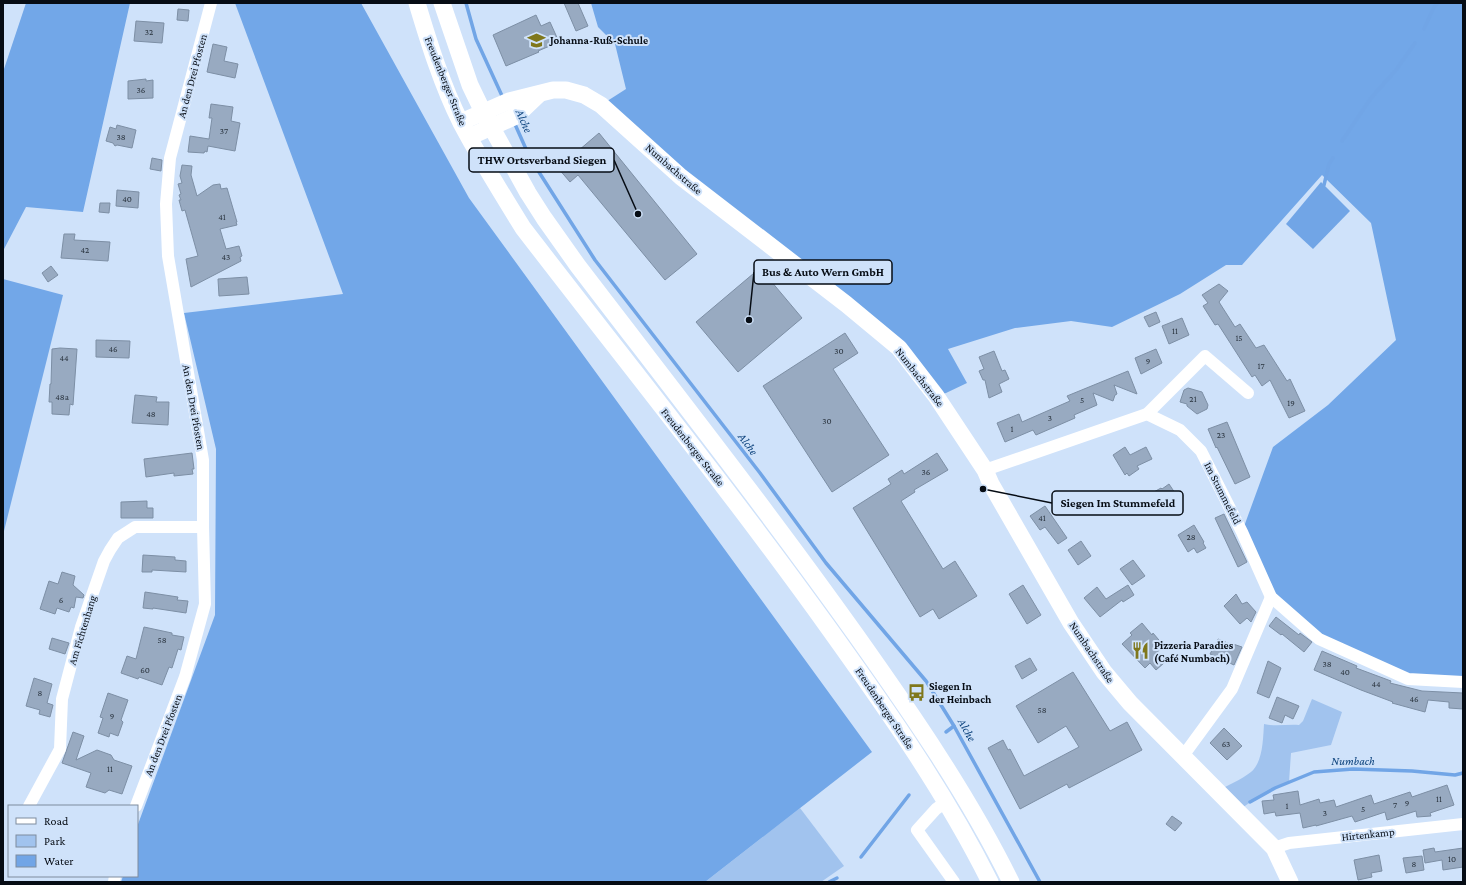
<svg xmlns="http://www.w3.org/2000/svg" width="1466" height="885" font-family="'Crimson Pro',serif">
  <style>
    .green { fill: #a1c3ee }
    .forest { fill: #72a7e8 }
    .water { fill: #71a5e6 }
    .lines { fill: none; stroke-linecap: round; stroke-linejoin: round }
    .stream { stroke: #71a5e6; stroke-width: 3.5 }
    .building { fill: #98aac1; stroke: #7d8fa5 }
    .street { stroke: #fff; stroke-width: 12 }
    .secondary { stroke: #fff; stroke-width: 17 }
    .labels { text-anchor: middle; stroke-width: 4; stroke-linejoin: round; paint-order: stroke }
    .number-label { font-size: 9px; fill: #2a343f }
    .poi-label { font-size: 11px; font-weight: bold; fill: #060c14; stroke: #cfe2fa; text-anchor: start }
    .street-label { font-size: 11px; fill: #060c14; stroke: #cfe2fa }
    .water-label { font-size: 12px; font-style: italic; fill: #0d437d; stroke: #cfe2fa }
    .leader { fill: none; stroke: #060c14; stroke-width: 1.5 }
    .callout-dot { fill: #060c14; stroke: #cfe2fa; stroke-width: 1.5 }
    .callout { fill: #cfe2fa; stroke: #060c14; stroke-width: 1.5 }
    .callout-label { font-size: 12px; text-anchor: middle; font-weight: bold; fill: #060c14 }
  </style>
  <rect width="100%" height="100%" fill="#cfe2fa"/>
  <g class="green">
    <path d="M1312 699 1342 712 1331 745 1291 753 1289 782C1271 789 1254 799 1238 811L1217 791C1228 785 1241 780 1251 772 1263 762 1263 739 1264 724 1276 727 1287 724 1299 725L1303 721Z"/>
    <path d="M800 808 844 866 821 882H705Z"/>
  </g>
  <g class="forest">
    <path d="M26 3H130L83 212 26 207 3 251V72Z"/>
    <path d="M235 3H361L469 198 872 752 705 882H121L123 876H137V827L215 615 216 449 184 313 343 294Z"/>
    <path d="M591 3H1463V682L1408 679 1319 639 1271 597 1242 532 1273 447 1328 405 1396 340 1371 223 1322 175 1242 265H1226L1180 294 1112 327 1071 321 1015 328 948 349 967 383 946 393 936 396 921 376 601 105 626 89 615 44 598 27Z"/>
    <path d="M3 279 63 295 3 535Z"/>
  </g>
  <path class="water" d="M1321 182 1350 211 1313 249 1286 224Z"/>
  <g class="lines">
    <g class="stream">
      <path d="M466 3 476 39 503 98"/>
      <path d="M1424 29 1434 7 1438 3"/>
      <path d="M514 122 530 158 595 260 760 473 826 563 926 681 954 726 1040 882"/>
      <path d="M1342 141 1371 98 1396 70 1415 43"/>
      <path d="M1324 185 1329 164 1333 158"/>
      <path d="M946 732 954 726"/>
      <path d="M1250 802 1275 788 1314 772 1353 769 1412 771 1455 775 1463 773"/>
      <path d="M861 857 909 795"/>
      <path d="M829 882 837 878"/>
    </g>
  </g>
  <g class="building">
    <path d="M564 3H578L588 26 576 31Z"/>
    <path d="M178 9 189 10 188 21 177 20Z"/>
    <path d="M536 15 541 26 550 22 559 42 538 51 539 52 506 66 493 35Z"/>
    <path d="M136 21 164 23 162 43 134 41Z"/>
    <path d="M213 44 227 47 224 61 238 64 235 78 207 72Z"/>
    <path d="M146 79V81L153 80V98L128 99V81Z"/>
    <path d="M211 104 233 107 231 121 240 123 235 151 208 146 207 152 205 151 204 153 188 152 190 136 209 139 212 118H209Z"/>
    <path d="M117 125 136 130 132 148 117 145 115 146 113 143 106 141 110 127 116 129Z"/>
    <path d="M599 133 697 254 665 280 578 175 570 182 558 168Z"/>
    <path d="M152 158 162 160 161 171 150 169Z"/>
    <path d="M182 165 192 166 191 175 197 196 213 185 220 184 221 189 227 188 237 222H236L237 225 220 229 226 249 239 246 242 256 240 257 241 261 191 287 186 259 198 256 185 210 182 211 179 200H181L179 195 181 194 178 184 182 183 180 176Z"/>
    <path d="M117 190 139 192 138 208 116 206Z"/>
    <path d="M100 203H110L109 213 99 212Z"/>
    <path d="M64 234H75L74 240 110 242 108 261 61 258Z"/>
    <path d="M51 266 58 275 48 282 42 273Z"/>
    <path d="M760 268 802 318 738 372 696 322Z"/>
    <path d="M247 277 249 294 219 296 218 279Z"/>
    <path d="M1219 284 1228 291 1219 302 1235 327 1240 324 1256 348 1264 345 1287 381 1290 379 1305 411 1289 418 1270 380 1262 386 1255 375 1252 377 1218 324 1215 325 1203 306 1208 303 1202 295Z"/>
    <path d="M1156 312 1160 322 1149 327 1144 317Z"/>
    <path d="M1182 318 1189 335 1169 344 1162 326Z"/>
    <path d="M845 333 858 353 833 369 889 455 832 492 763 386Z"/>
    <path d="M96 340 130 341 129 358 96 357Z"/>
    <path d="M60 348 77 349 73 405 70 404 69 415 52 414V402H49L50 384H51L52 349Z"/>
    <path d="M1156 349 1162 363 1141 374 1135 358Z"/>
    <path d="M994 351 1002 371 1005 370 1009 379 999 384 1002 392 989 398 985 380H983L979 371 984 369 979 357Z"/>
    <path d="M1128 371 1137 394 1114 385 1117 394 1115 395 1113 401 1093 393 1097 405 1074 415 1075 418 1036 435 1033 430 1005 442 997 423 1019 414 1022 422 1070 401 1067 396Z"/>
    <path d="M1188 388 1202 392 1208 405 1207 409 1197 414 1187 406V404L1180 402 1184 390Z"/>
    <path d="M135 395 157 397 156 402H169L168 425 132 423Z"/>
    <path d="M1227 422 1250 477 1235 484 1217 447 1216 448 1208 429Z"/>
    <path d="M1125 447 1130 455 1146 447 1152 459 1137 466 1139 469 1129 476 1127 473 1125 475 1113 455Z"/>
    <path d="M192 453 194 469H192L193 474 174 476V473L146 477 144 459Z"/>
    <path d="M937 453 948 470 914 490 915 492 901 501 943 569 955 561 977 596 939 619 933 609 920 617 853 508 891 484 888 479 902 470 904 474Z"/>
    <path d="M1169 484 1175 493 1169 496 1172 502 1158 510 1150 496 1153 495 1152 493 1161 488 1162 489Z"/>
    <path d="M147 501V508H153V518H121V502Z"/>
    <path d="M1045 506 1067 538 1058 544 1045 527 1040 530 1030 516Z"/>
    <path d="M1224 514 1247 562 1238 567 1215 518Z"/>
    <path d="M1194 525 1204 542 1203 543 1206 548 1197 553 1194 548 1188 552 1178 535Z"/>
    <path d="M1081 541 1091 556 1078 565 1068 550Z"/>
    <path d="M143 555 175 557V560L186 561V572L152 570V572H142Z"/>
    <path d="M1133 560 1145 576 1132 585 1120 569Z"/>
    <path d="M62 572 75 576 73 585 84 595 83 598 76 597 74 608 71 607 69 612 57 608 55 614 40 609 49 581 58 584Z"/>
    <path d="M1023 585 1041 615 1027 624 1009 594Z"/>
    <path d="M1128 585 1134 595 1123 602 1122 600 1100 617 1084 598 1097 587 1106 599Z"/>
    <path d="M145 592 178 597 177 600 188 601 186 613 153 608V609L143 608Z"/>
    <path d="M1236 594 1242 604 1247 602 1256 612 1251 622 1247 618 1240 624 1224 606Z"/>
    <path d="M1276 617 1299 635 1300 633 1312 642 1304 652 1282 634 1281 635 1269 626Z"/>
    <path d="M1142 623 1152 635 1153 633 1164 646 1155 654 1164 663 1156 670 1150 663 1145 668 1122 644 1132 635 1130 633Z"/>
    <path d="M144 627 172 633V635L184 637 181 650 178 649 172 668 169 667 162 685 139 677 138 679 121 673 127 656 136 659Z"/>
    <path d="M52 638 69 643 65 654 49 649Z"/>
    <path d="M1218 639 1230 644V643L1242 647 1234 665 1210 654Z"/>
    <path d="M1322 651 1357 666 1356 668 1391 681 1390 683 1422 691 1463 693V709L1449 708V702L1428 700 1425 712 1392 703 1393 702 1361 690 1314 670Z"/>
    <path d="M1030 658 1037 670 1022 679 1015 666Z"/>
    <path d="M1268 661 1281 668 1269 698 1257 693Z"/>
    <path d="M1073 672 1110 731 1127 722 1142 750 1069 788 1067 784 1020 809 988 748 1003 740 1008 750 1010 749 1024 776 1079 747 1066 726 1038 743 1016 706Z"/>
    <path d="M34 678 52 684 47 703 53 705 50 717 39 714 40 710 26 706Z"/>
    <path d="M108 693 128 700 121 720 123 722 118 736 110 733 109 737 98 733 103 718 100 717Z"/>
    <path d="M1277 697 1299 706 1293 719 1285 715 1282 723 1269 718Z"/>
    <path d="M1224 728 1242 746 1227 760 1210 743Z"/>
    <path d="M73 732 84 736 76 760 97 750 111 755 114 760 132 766 122 794 109 790 105 793 86 787 91 773 62 763Z"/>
    <path d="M1447 785 1454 805 1430 813 1431 816 1417 817 1416 811 1387 820 1385 812 1355 822 1352 816 1316 826V825L1303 828 1300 813 1276 816 1275 812 1264 814 1262 801 1274 800 1273 795 1298 791 1300 805 1319 799 1320 803 1334 800 1336 807 1371 795 1374 804 1410 792 1412 797Z"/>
    <path d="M1172 816 1182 823 1175 831 1166 824Z"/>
    <path d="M1434 848 1435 852 1463 848V867L1443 870 1442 860 1425 863 1423 850Z"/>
    <path d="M1379 855 1382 871 1371 873 1372 877 1358 880 1354 860Z"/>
    <path d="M1422 856 1424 870 1406 873 1403 858Z"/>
  </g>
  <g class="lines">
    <g class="street">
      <path d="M1147 414 1205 356 1248 393"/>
      <path d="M985 470 1147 414 1180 430 1201 451 1242 532 1271 597 1319 639 1408 679 1463 682"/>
      <path d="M1183 756 1232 689 1271 597"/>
      <path d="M946 802 936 809 917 830 954 882"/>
      <path d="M29 806 60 749 62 699 81 627 104 561 110 550 118 538 135 527H203"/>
      <path d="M136 806 185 677 205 604 203 527V460L168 256 166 204 170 158 211 3"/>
      <path d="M1274 848 1289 843 1463 824"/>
      <path d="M114 882 115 876"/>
    </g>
    <g class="secondary">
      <path d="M417 3C429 43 442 85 461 123 480 159 502 194 523 228 626 362 732 493 830 630 888 711 945 792 990 882"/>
      <path d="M442 3 470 85 483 112 528 193 544 218 578 266C672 389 767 510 856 635 912 714 968 795 1011 882"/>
      <path d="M461 122 509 101 553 90H566L584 95 601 105 681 177 846 304 899 348 936 396 985 470 991 484 1071 623 1104 672 1130 703 1274 848 1290 882"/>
      <path d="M469 137 516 116 538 95"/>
    </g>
  </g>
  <defs>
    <symbol id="school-bare" viewBox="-9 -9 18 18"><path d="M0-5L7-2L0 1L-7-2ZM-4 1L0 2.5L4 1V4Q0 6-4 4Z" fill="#7f771b" stroke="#cfe2fa" stroke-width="2.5" paint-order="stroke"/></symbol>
    <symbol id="restaurant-bare" viewBox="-9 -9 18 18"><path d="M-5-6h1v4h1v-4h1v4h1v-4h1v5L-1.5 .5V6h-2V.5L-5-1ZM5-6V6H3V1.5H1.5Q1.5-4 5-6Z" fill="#7f771b" stroke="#cfe2fa" stroke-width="2.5" paint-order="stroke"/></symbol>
    <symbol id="bus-bare" viewBox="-9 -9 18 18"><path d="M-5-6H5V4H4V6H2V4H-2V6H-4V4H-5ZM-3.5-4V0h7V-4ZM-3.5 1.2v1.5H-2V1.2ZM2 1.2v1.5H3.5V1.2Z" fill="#7f771b" stroke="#cfe2fa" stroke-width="2.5" paint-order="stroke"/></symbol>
  </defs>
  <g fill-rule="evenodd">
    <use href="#school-bare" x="524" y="28" width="25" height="25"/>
    <use href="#restaurant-bare" x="1128" y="638" width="25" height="25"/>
    <use href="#bus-bare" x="904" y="680" width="25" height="25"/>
  </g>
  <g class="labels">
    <g class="number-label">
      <text x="149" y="35">32</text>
      <text x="141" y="93">36</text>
      <text x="224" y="134">37</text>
      <text x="121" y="140">38</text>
      <text x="127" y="202">40</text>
      <text x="222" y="220">41</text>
      <text x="85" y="253">42</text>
      <text x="226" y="260">43</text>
      <text x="1175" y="334">11</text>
      <text x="1239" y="341">15</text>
      <text x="113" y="352">46</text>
      <text x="839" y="354">30</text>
      <text x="64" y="361">44</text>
      <text x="1148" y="364">9</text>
      <text x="1261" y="369">17</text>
      <text x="62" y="400">48a</text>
      <text x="1193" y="402">21</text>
      <text x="1082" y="403">5</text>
      <text x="1291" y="406">19</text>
      <text x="151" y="417">48</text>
      <text x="1050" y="421">3</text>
      <text x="827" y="424">30</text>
      <text x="1012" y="432">1</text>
      <text x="1221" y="438">23</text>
      <text x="926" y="475">36</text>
      <text x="1042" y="521">41</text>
      <text x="1191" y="540">28</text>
      <text x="61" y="603">6</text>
      <text x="162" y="643">58</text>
      <text x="1327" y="667">38</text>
      <text x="145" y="673">60</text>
      <text x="1345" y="675">40</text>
      <text x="1376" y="687">44</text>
      <text x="40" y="696">8</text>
      <text x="1414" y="702">46</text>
      <text x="1042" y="713">58</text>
      <text x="112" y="719">9</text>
      <text x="1226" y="747">63</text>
      <text x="110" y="772">11</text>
      <text x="1439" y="802">11</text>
      <text x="1407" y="806">9</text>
      <text x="1395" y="808">7</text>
      <text x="1287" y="809">1</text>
      <text x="1363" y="812">5</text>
      <text x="1325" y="816">3</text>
      <text x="1452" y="862">10</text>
      <text x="1414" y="867">8</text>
    </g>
    <g class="poi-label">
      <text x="550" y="44">Johanna-Ruß-Schule</text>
      <text x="1154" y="649">Pizzeria Paradies<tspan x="1154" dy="13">(Café Numbach)</tspan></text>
      <text x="929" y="690">Siegen In<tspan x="929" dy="13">der Heinbach</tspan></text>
    </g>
    <g class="street-label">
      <text transform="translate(192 76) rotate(-75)" y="4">An den Drei Pfosten</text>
      <text transform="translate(446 81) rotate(68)" y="4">Freudenberger Straße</text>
      <text transform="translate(674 169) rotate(41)" y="4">Numbachstraße</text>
      <text transform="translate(920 377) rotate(52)" y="4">Numbachstraße</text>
      <text transform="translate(194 407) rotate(80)" y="4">An den Drei Pfosten</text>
      <text transform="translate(693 447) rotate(52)" y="4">Freudenberger Straße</text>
      <text transform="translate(1223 493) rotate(63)" y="4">Im Stummefeld</text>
      <text transform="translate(82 630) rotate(-73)" y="4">Am Fichtenhang</text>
      <text transform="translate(1092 652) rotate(56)" y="4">Numbachstraße</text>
      <text transform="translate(885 708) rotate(56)" y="4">Freudenberger Straße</text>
      <text transform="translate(163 735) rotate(-69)" y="4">An den Drei Pfosten</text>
      <text transform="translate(1368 834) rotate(-6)" y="4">Hirtenkamp</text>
    </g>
    <g class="water-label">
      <text transform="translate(524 121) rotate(66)" y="4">Alche</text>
      <text transform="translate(748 444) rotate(53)" y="4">Alche</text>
      <text transform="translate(967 730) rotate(61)" y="4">Alche</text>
      <text x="1353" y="765">Numbach</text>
    </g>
  </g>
  <path class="leader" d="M638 214L614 160M749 320L754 272M983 489L1052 503"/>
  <g class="callout-dot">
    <circle cx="638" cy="214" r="4"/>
    <circle cx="749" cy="320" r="4"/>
    <circle cx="983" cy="489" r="4"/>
  </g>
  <g class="callout">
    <rect x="469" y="148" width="145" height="24" rx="4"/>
    <rect x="754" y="260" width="138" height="24" rx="4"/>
    <rect x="1052" y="491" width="131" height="24" rx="4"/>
  </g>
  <g class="callout-label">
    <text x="542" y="164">THW Ortsverband Siegen</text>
    <text x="823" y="276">Bus &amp; Auto Wern GmbH</text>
    <text x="1118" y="507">Siegen Im Stummefeld</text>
  </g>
  <rect width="1466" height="885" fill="none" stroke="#060c14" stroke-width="8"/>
  <rect x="8" y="805" width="130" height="72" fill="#cfe2fa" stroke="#7f8c9e"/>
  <rect x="16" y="818" width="20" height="6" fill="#ffffff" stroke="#7f8c9e"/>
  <text x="44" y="825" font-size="12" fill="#060c14">Road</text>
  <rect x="16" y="835" width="20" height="12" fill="#a1c3ee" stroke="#7f8c9e"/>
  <text x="44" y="845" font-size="12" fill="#060c14">Park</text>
  <rect x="16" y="855" width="20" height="12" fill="#71a5e6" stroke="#7f8c9e"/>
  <text x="44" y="865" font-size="12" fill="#060c14">Water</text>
</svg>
